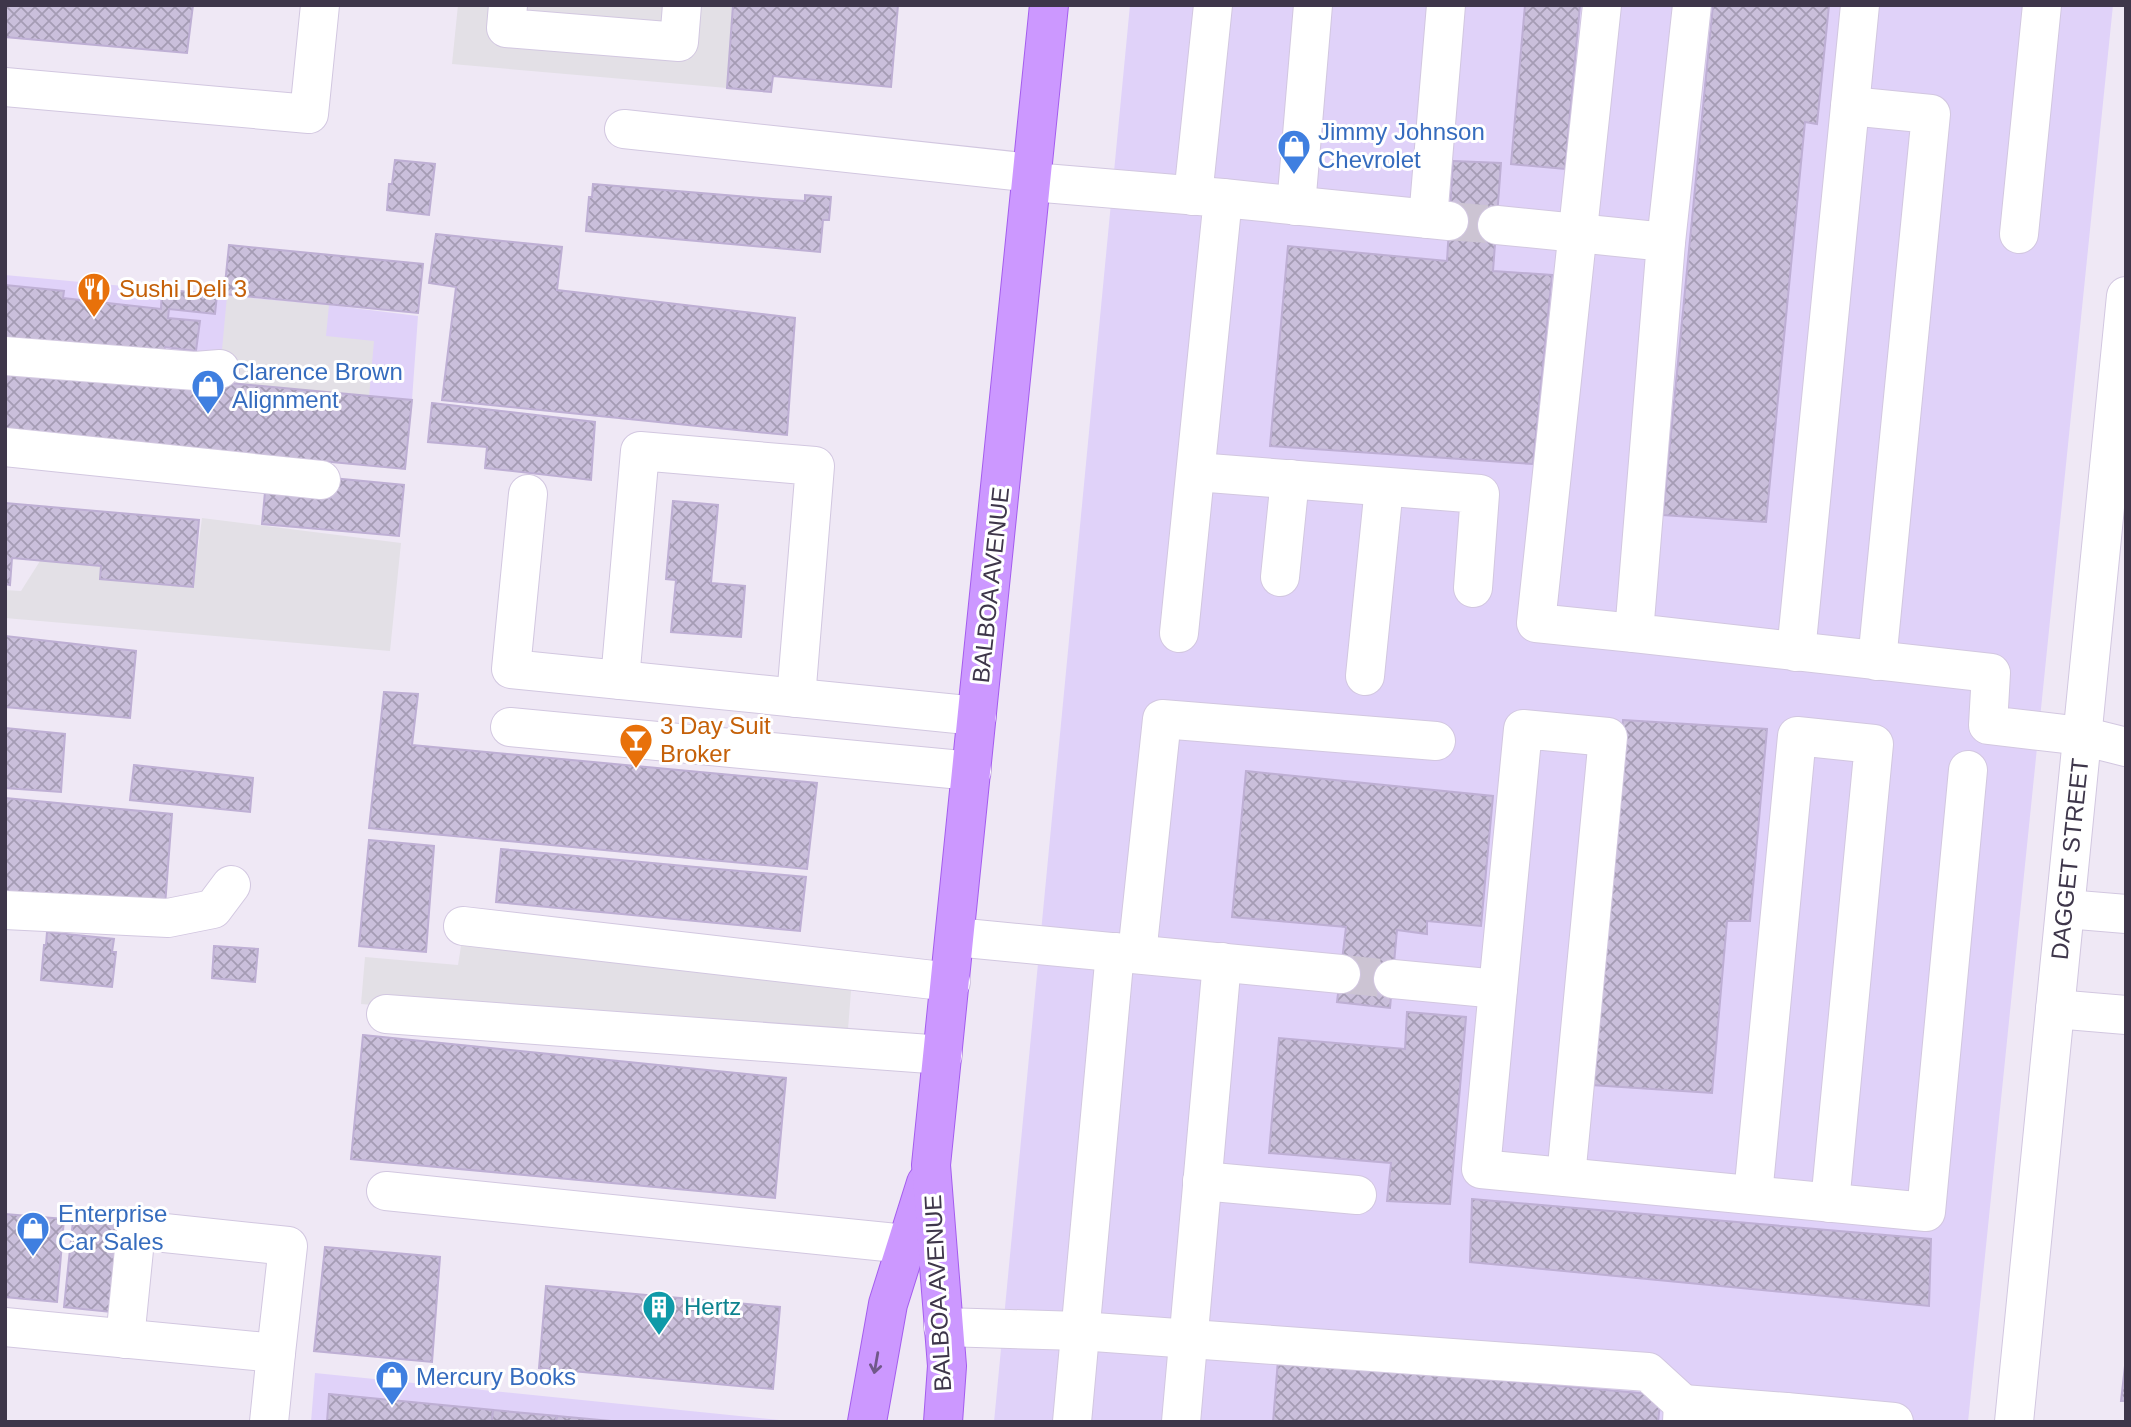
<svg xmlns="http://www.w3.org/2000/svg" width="2131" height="1427" font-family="Arial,sans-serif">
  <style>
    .commercial { fill: #e0d2f9 }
    .parking { fill: #e3e0e6 }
    .building { fill: url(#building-cross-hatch); stroke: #beafd4; stroke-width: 2 }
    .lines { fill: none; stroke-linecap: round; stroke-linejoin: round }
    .minor-tunnel { stroke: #ccc4d3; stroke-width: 38; stroke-dasharray: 38 19; stroke-linecap: butt }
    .minor-casing { stroke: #d2c7e0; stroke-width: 40 }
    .major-casing { stroke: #a45dee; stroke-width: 40 }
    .minor { stroke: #fff; stroke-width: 38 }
    .major { stroke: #cc98ff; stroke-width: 38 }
    .oneway { stroke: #705889 }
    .labels { text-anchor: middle; stroke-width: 6; stroke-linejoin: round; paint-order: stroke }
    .shop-label { font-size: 24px; fill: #366cbe; stroke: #fff; text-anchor: start }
    .food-label { font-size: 24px; fill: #c56008; stroke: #fff; text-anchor: start }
    .street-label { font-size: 24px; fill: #3e364a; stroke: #fff }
    .culture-label { font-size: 24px; fill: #0d838f; stroke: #fff; text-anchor: start }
  </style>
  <defs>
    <pattern id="building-cross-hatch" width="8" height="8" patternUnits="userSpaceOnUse" patternTransform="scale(1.75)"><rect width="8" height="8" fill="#cabfdb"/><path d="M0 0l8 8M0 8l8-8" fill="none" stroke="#a59cb4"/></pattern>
  </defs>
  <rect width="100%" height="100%" fill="#efe8f5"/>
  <g class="commercial">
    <path d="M1130 5H2113L1968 1422H994Z"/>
    <path d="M5 275 329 305 418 316 412 400 5 362Z"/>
    <path d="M315 1373 799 1422H311Z"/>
  </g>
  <g class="parking">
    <path d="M458 5H733L727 88 452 64Z"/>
    <path d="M227 296 329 305 326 336 374 341 369 397 219 382Z"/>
    <path d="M202 518 401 543 390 651 5 618V590L21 591 40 561 101 566V579L193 587Z"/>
    <path d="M464 927 853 966 847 1042 361 1004 365 957 458 965Z"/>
  </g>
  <g class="building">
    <path d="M5 5H193L187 53 5 37Z"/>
    <path d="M733 5H898L891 87 773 76 771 92 727 88Z"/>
    <path d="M1525 5H1580L1565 169 1511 164Z"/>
    <path d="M1713 5H1829L1817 124 1805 122 1766 522 1663 515Z"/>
    <path d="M395 160 435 164 429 215 387 210 389 184H392Z"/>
    <path d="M1453 161 1501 163 1493 271 1552 275 1533 464 1270 446 1288 246 1447 261Z"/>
    <path d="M593 184 773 199 805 201V195L831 197 829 220H823L820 252 586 231 589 197H592Z"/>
    <path d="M436 234 562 247 557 290 795 318 787 435 442 400 456 287 429 283Z"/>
    <path d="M229 245 423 264 418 313 224 294Z"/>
    <path d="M5 285 64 291 63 298 161 309 162 289 217 295 215 314 169 309 168 318 200 321 196 351 165 347 164 354 5 338Z"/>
    <path d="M5 362 412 400 405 469 5 431Z"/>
    <path d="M432 403 595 422 591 480 485 468 487 447 428 442Z"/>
    <path d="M332 478 404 485 399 536 262 524 265 492 330 498Z"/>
    <path d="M673 501 718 505 711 583 745 586 741 637 671 632 676 580 666 579Z"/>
    <path d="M5 503 199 520 193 587 100 579 101 566 12 558 10 585 5 584Z"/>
    <path d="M5 636 136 651 130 718 5 707Z"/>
    <path d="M384 692 418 694 412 745 817 783 807 869 369 828Z"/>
    <path d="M1623 720 1767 729 1750 921H1727L1712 1093 1592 1085Z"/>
    <path d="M5 728 65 734 61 792 5 788Z"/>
    <path d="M134 765 253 778 250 812 130 800Z"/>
    <path d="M1246 771 1493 796 1481 926 1427 921V934L1397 930 1390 1008 1337 1002 1346 927 1232 917Z"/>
    <path d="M5 798 172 814 165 906 5 892Z"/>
    <path d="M369 840 434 846 426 952 359 946Z"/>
    <path d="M501 849 806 877 800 931 496 902Z"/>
    <path d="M47 932 114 939 112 952H116L112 987 41 980 44 945H46Z"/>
    <path d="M214 946 258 949 255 982 212 978Z"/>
    <path d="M1407 1012 1466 1017 1450 1204 1387 1201 1391 1163 1269 1153 1279 1038 1405 1049Z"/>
    <path d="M363 1035 786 1078 775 1198 351 1159Z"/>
    <path d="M1472 1199 1931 1239 1929 1306 1470 1262Z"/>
    <path d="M74 1211 121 1216 111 1312 64 1307Z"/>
    <path d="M5 1214 64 1219 57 1302 5 1297Z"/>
    <path d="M325 1247 440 1257 432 1362 314 1351Z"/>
    <path d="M546 1286 780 1307 773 1389 539 1368Z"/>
    <path d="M2126 1357V1401H2121Z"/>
    <path d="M1278 1360 1661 1395 1658 1422H1273Z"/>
    <path d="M329 1394 493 1410 492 1422H327Z"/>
    <path d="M493 1410 557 1416 556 1422H492Z"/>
    <path d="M557 1416 622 1422H556Z"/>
  </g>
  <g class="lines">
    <g class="minor-tunnel">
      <path d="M1449 221 1497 225"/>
      <path d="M1341 974 1393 979"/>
    </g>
    <defs>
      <g id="minor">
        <path d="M508 5 506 28 679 42 682 5"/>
        <path d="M1602 5 1536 623 1634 633"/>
        <path d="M5 87 309 114 320 5"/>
        <path d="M1850 106 1931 114 1877 661"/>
        <path d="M624 129 1032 173"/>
        <path d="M1032 182 1223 198 1179 633"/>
        <path d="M1193 196 1213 5"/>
        <path d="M1223 198 1449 221"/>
        <path d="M1296 206 1313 5"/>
        <path d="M1428 219 1446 5"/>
        <path d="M1497 225 1666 242 1634 633 1991 673 1988 725 2082 736 2126 747"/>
        <path d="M2019 234 2042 5"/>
        <path d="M1666 242 1692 5"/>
        <path d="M5 356 195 371 220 369"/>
        <path d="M5 447 321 480"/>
        <path d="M1196 472 1480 494 1473 588"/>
        <path d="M528 494 511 669 977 716"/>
        <path d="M1280 577 1290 479"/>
        <path d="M1796 652 1860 5"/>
        <path d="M1365 676 1384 487"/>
        <path d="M620 680 640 451 815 466 796 698"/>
        <path d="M510 727 972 771"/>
        <path d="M2066 909 2126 914"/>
        <path d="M5 910 168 918 213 909 231 885"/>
        <path d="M463 926 951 982"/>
        <path d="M955 937 1341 974"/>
        <path d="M1137 954 1162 719 1436 741"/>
        <path d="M1393 979 1498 989 1481 1169 1926 1212 1968 770"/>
        <path d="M1498 989 1523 729 1608 737 1566 1177"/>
        <path d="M2055 1009 2126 1015"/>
        <path d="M386 1014 943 1055"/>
        <path d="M1202 1181 1357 1195"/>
        <path d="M386 1191 906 1244"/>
        <path d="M1753 1195 1797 736 1874 744 1830 1203"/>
        <path d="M5 1327 276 1353 288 1246 136 1230 125 1339"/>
        <path d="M943 1327 1080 1331 1648 1372 1683 1404"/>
        <path d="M269 1422 276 1353"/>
        <path d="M1072 1422 1115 952"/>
        <path d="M1181 1422 1222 962"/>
        <path d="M1682 1422 1683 1404 1786 1412"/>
        <path d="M1785 1422 1786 1412 1894 1422"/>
        <path d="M2014 1422 2126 296"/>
      </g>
      <g id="major">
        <path d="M867 1422 888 1304 926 1183"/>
        <path d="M943 1422 947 1366 931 1165 1049 5"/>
      </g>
    </defs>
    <use href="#minor" class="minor-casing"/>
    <use href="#major" class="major-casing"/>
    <use href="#minor" class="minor"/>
    <use href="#major" class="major"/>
  </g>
  <defs><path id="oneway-shaft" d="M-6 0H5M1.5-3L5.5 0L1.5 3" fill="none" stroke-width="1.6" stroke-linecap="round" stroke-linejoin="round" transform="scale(1.75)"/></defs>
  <use class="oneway" href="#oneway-shaft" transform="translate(876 1363) rotate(100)"/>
  <defs>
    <symbol id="shop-pin" viewBox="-11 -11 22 30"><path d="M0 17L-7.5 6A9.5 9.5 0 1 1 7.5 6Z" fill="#3f7fe0" stroke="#fff"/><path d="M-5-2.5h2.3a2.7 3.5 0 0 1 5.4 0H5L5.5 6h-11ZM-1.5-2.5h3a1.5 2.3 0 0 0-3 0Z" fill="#fff"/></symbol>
    <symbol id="restaurant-pin" viewBox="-11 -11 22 30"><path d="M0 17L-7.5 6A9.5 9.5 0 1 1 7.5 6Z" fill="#e8710a" stroke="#fff"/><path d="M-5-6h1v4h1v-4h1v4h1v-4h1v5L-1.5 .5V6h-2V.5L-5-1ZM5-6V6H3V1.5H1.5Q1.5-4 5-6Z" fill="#fff"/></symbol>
    <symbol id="bar-pin" viewBox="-11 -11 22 30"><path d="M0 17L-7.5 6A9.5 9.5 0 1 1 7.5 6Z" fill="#e8710a" stroke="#fff"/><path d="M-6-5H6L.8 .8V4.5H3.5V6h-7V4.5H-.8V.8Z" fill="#fff"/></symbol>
    <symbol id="building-pin" viewBox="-11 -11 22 30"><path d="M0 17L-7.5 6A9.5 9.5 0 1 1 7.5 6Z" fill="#0f9aa8" stroke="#fff"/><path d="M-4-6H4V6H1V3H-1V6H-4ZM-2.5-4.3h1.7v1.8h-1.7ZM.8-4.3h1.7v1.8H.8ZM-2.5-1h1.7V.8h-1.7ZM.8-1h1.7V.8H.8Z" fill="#fff"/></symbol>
  </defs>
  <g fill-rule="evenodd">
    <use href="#shop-pin" x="1275" y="127" width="38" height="52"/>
    <use href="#restaurant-pin" x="75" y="270" width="38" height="52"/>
    <use href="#shop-pin" x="189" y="367" width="38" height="52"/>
    <use href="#bar-pin" x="617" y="721" width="38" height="52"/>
    <use href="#shop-pin" x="14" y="1209" width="38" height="52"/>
    <use href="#building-pin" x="640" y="1288" width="38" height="52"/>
    <use href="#shop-pin" x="373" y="1358" width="38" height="52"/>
  </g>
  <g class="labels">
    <g class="shop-label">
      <text x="1318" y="140">Jimmy Johnson<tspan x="1318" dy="28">Chevrolet</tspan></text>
      <text x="232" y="380">Clarence Brown<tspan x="232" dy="28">Alignment</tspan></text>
      <text x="58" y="1222">Enterprise<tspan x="58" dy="28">Car Sales</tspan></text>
      <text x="416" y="1385">Mercury Books</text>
    </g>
    <g class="food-label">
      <text x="119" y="297">Sushi Deli 3</text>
      <text x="660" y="734">3 Day Suit<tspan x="660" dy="28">Broker</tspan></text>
    </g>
    <g class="street-label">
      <text transform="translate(991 585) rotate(-84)" y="8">BALBOA AVENUE</text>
      <text transform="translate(2070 859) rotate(-84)" y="8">DAGGET STREET</text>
      <text transform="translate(938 1293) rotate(-93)" y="8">BALBOA AVENUE</text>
    </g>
    <g class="culture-label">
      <text x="684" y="1315">Hertz</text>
    </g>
  </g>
  <rect width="2131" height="1427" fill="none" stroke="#3e364a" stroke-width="14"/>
</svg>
